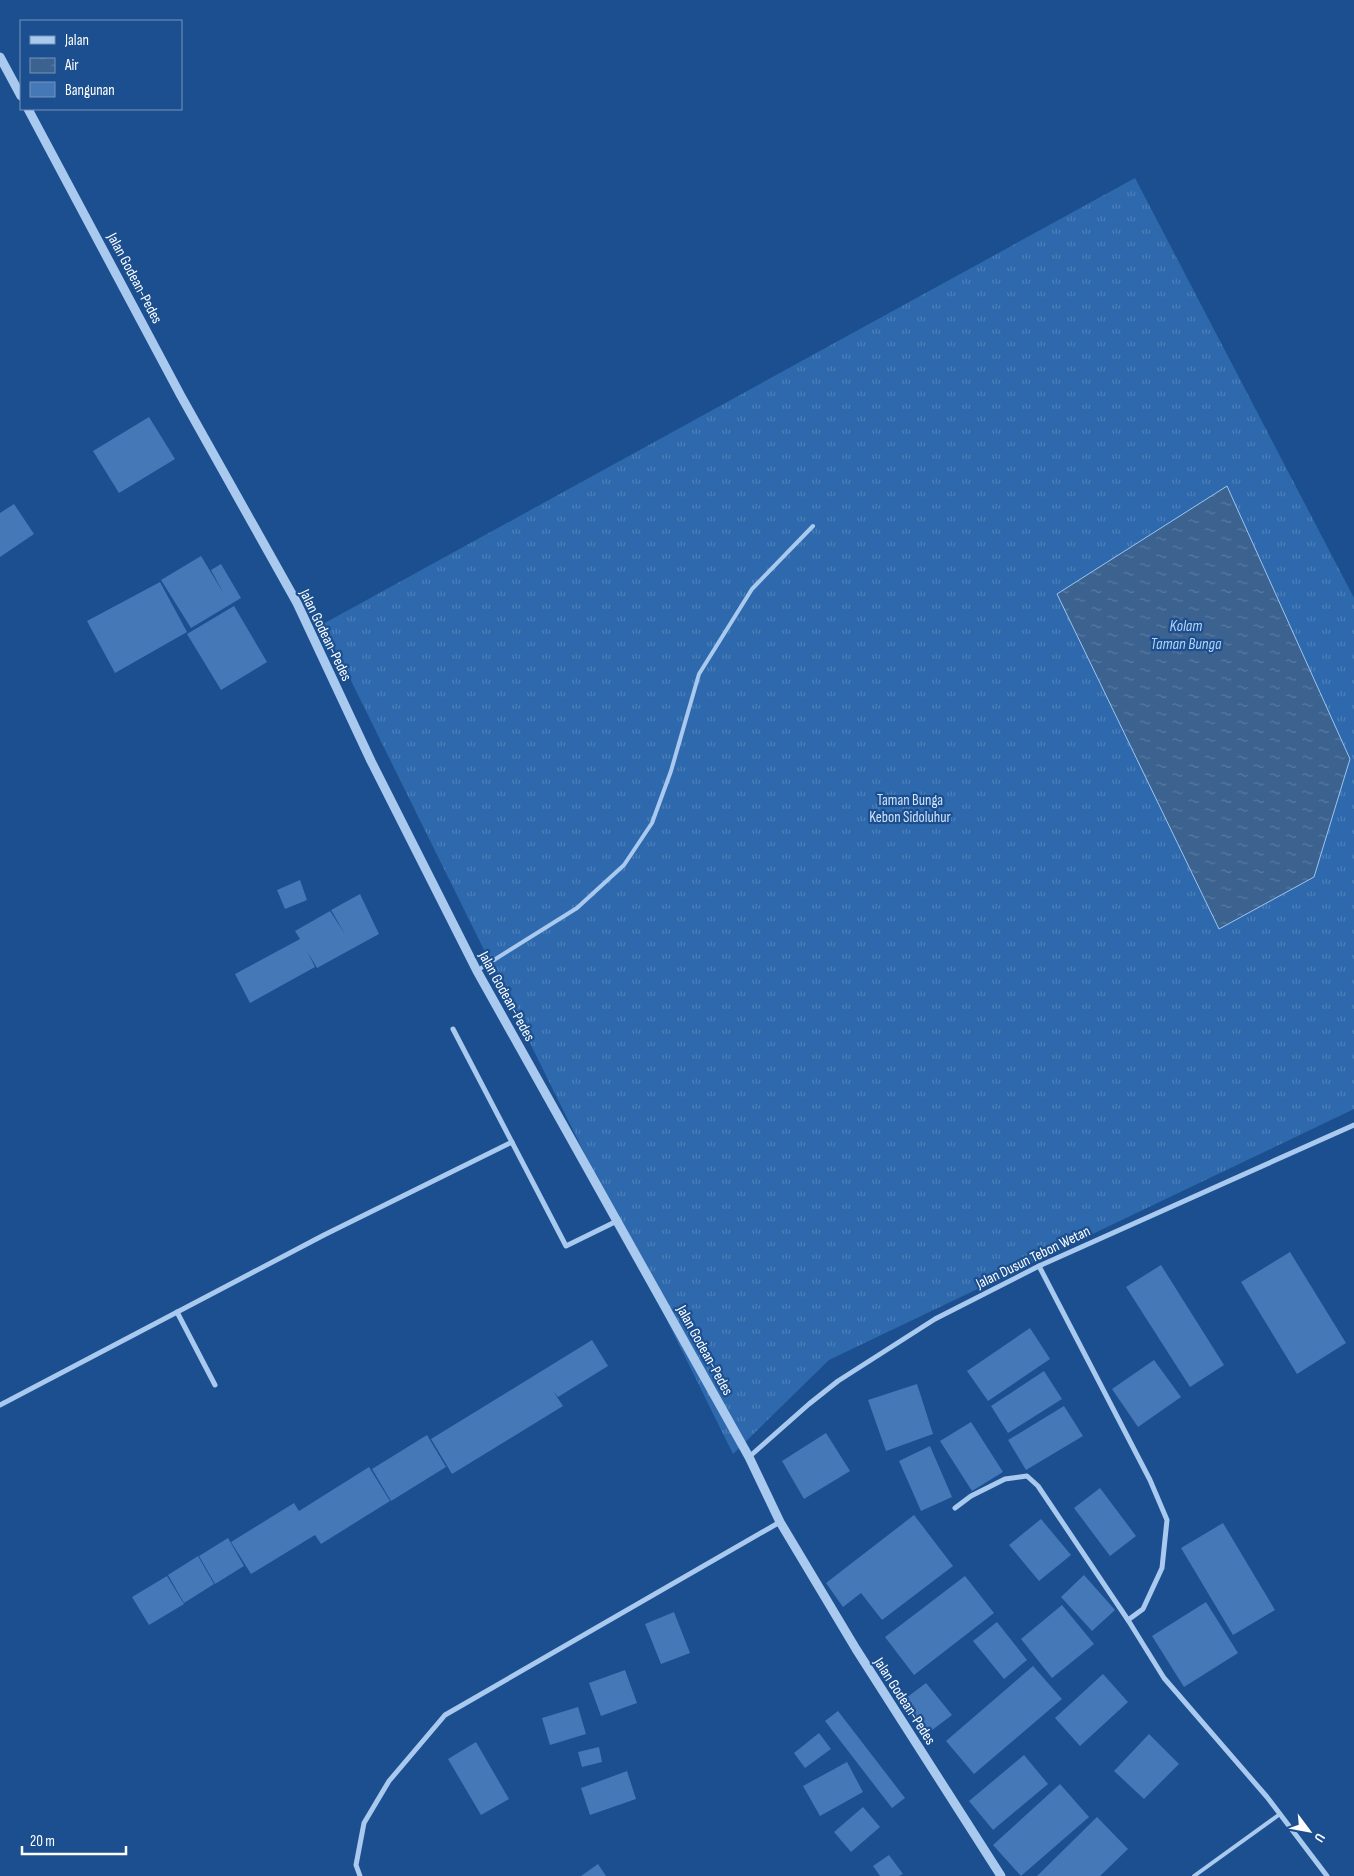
<svg xmlns="http://www.w3.org/2000/svg" width="1354" height="1876" font-family="'Sofia Sans Condensed',sans-serif">
  <style>
    .grass { fill: url(#grass-tufts) }
    .water { fill: url(#water-ripples); stroke: #9cc4f0 }
    .building { fill: #4478b7 }
    .lines { fill: none; stroke-linecap: round; stroke-linejoin: round }
    .service { stroke: #a9c9ee; stroke-width: 4 }
    .minor { stroke: #a9c9ee; stroke-width: 5 }
    .tertiary { stroke: #a9c9ee; stroke-width: 9 }
    .labels { text-anchor: middle; stroke-width: 4.5; stroke-linejoin: round; paint-order: stroke }
    .street-label { font-size: 15px; fill: #fff; stroke: #1b4f8f }
    .park-label { font-size: 15px; fill: #cfe3fa; stroke: #1b4f8f }
    .water-label { font-size: 16px; font-style: italic; fill: #b5d3f5; stroke: #1b4f8f }
  </style>
  <defs>
    <pattern id="grass-tufts" width="24" height="20" patternUnits="userSpaceOnUse" patternTransform="scale(1.25)"><rect width="24" height="20" fill="#2e69ad"/><path d="M3 7l-1-3M5 7V3M7 7l1-3M15 17l-1-3M17 17v-4M19 17l1-3" fill="none" stroke="#4d80b9"/></pattern>
    <pattern id="water-ripples" width="26" height="14" patternUnits="userSpaceOnUse" patternTransform="scale(1.25)"><rect width="26" height="14" fill="#3c6290"/><path d="M2 4q2-2 4 0t4 0M15 11q2-2 4 0t4 0" fill="none" stroke="#597aa1"/></pattern>
  </defs>
  <rect width="100%" height="100%" fill="#1b4f8f"/>
  <path class="grass" d="M1135 178 1354 598V1109L829 1360 733 1454 323 624Z"/>
  <path class="water" d="M1227 486 1350 759 1314 877 1219 929 1057 594Z"/>
  <g class="building">
    <path d="M149 417 175 459 119 493 93 451Z"/>
    <path d="M14 504 34 534 0 557V513Z"/>
    <path d="M201 556 224 594 211 570 221 564 241 598 191 628 161 580Z"/>
    <path d="M160 582 187 632 115 673 87 621Z"/>
    <path d="M234 606 267 662 221 690 187 634Z"/>
    <path d="M300 880 307 900 285 909 277 890Z"/>
    <path d="M360 894 379 934 317 968 307 951 315 967 250 1003 235 974 300 939 295 931 330 911 345 934 331 910Z"/>
    <path d="M1290 1252 1346 1343 1297 1374 1241 1282Z"/>
    <path d="M1161 1265 1224 1365 1190 1387 1126 1287Z"/>
    <path d="M1030 1328 1050 1359 988 1401 967 1371Z"/>
    <path d="M592 1340 608 1366 558 1397 553 1391 563 1406 452 1474 431 1439Z"/>
    <path d="M1154 1360 1181 1397 1138 1427 1112 1389Z"/>
    <path d="M1044 1371 1062 1399 1008 1433 991 1406Z"/>
    <path d="M917 1384 933 1434 886 1451 868 1400Z"/>
    <path d="M1064 1406 1083 1436 1026 1470 1008 1440Z"/>
    <path d="M971 1422 1003 1472 972 1491 940 1441Z"/>
    <path d="M826 1433 850 1471 804 1499 782 1461Z"/>
    <path d="M427 1435 446 1467 391 1501 372 1469Z"/>
    <path d="M930 1446 952 1497 921 1511 899 1461Z"/>
    <path d="M369 1467 390 1501 321 1544 315 1535 251 1574 231 1542 294 1503 299 1511Z"/>
    <path d="M1100 1488 1136 1536 1110 1556 1074 1508Z"/>
    <path d="M914 1515 953 1566 882 1620 861 1593 843 1607 826 1583Z"/>
    <path d="M1041 1519 1071 1555 1039 1581 1009 1545Z"/>
    <path d="M1223 1523 1275 1610 1233 1635 1181 1548Z"/>
    <path d="M228 1538 244 1566 215 1584 199 1556Z"/>
    <path d="M198 1556 214 1584 184 1603 168 1575Z"/>
    <path d="M1084 1575 1115 1610 1092 1631 1061 1597Z"/>
    <path d="M167 1576 184 1604 149 1625 132 1597Z"/>
    <path d="M965 1576 994 1613 914 1675 885 1637Z"/>
    <path d="M1206 1602 1238 1653 1184 1687 1152 1636Z"/>
    <path d="M1062 1605 1094 1644 1052 1678 1021 1639Z"/>
    <path d="M674 1612 690 1653 661 1664 645 1624Z"/>
    <path d="M997 1622 1027 1660 1004 1679 973 1641Z"/>
    <path d="M1033 1666 1062 1699 974 1774 946 1741Z"/>
    <path d="M625 1670 637 1703 601 1716 589 1683Z"/>
    <path d="M1103 1674 1128 1702 1080 1746 1055 1718Z"/>
    <path d="M926 1683 952 1715 927 1734 902 1701Z"/>
    <path d="M578 1707 586 1734 550 1745 542 1718Z"/>
    <path d="M838 1711 905 1798 892 1808 825 1721Z"/>
    <path d="M819 1733 831 1749 805 1768 794 1753Z"/>
    <path d="M1149 1734 1179 1764 1144 1799 1114 1771Z"/>
    <path d="M476 1742 509 1799 481 1815 448 1759Z"/>
    <path d="M599 1747 602 1762 582 1767 578 1752Z"/>
    <path d="M1024 1755 1048 1784 993 1830 969 1801Z"/>
    <path d="M847 1762 863 1792 820 1816 803 1786Z"/>
    <path d="M627 1771 636 1799 590 1815 581 1788Z"/>
    <path d="M1060 1784 1089 1817 1021 1876 993 1845Z"/>
    <path d="M863 1807 880 1827 851 1852 834 1832Z"/>
    <path d="M1097 1817 1128 1849 1100 1876H1037Z"/>
    <path d="M889 1855 903 1874 899 1876H880L873 1866Z"/>
    <path d="M598 1864 606 1876H581Z"/>
  </g>
  <g class="lines">
    <g class="service">
      <path d="M478 970 577 908 624 865 652 823 671 771 699 674 752 589 813 526"/>
      <path d="M1194 1876 1280 1814"/>
    </g>
    <g class="minor">
      <path d="M453 1029 566 1246 617 1221"/>
      <path d="M1039 1266 1150 1480 1167 1520 1162 1568 1143 1609 1128 1620 1164 1678 1267 1797 1327 1876"/>
      <path d="M177 1312 215 1385"/>
      <path d="M0 1405 324 1235 512 1142"/>
      <path d="M749 1457 809 1404 838 1381 935 1319 1039 1266 1354 1125"/>
      <path d="M955 1508 971 1496 1005 1479 1027 1476 1038 1486 1128 1620"/>
      <path d="M360 1876 356 1865 364 1823 389 1781 445 1715 780 1522"/>
    </g>
    <g class="tertiary">
      <path d="M0 57 21 96"/>
      <path d="M28 109 181 396 297 603 371 761 477 971 749 1457 780 1522 856 1649 1001 1876"/>
    </g>
  </g>
  <g class="labels">
    <g class="street-label">
      <text transform="translate(135 278) rotate(62)" y="5">Jalan Godean-Pedes</text>
      <text transform="translate(326 635) rotate(64)" y="5">Jalan Godean-Pedes</text>
      <text transform="translate(507 996) rotate(61)" y="5">Jalan Godean-Pedes</text>
      <text transform="translate(1033 1257) rotate(-26)" y="5">Jalan Dusun Tebon Wetan</text>
      <text transform="translate(705 1350) rotate(61)" y="5">Jalan Godean-Pedes</text>
      <text transform="translate(905 1701) rotate(57)" y="5">Jalan Godean-Pedes</text>
    </g>
    <g class="park-label">
      <text x="910" y="805">Taman Bunga<tspan x="910" dy="17">Kebon Sidoluhur</tspan></text>
    </g>
    <g class="water-label">
      <text x="1186" y="631">Kolam<tspan x="1186" dy="18">Taman Bunga</tspan></text>
    </g>
  </g>
  <rect x="20" y="20" width="162" height="90" fill="#1b4f8f" stroke="#7695bc"/>
  <rect x="30" y="36" width="25" height="8" fill="#a9c9ee" stroke="#7695bc"/>
  <text x="65" y="45" font-size="15" fill="#ffffff">Jalan</text>
  <rect x="30" y="58" width="25" height="15" fill="url(#water-ripples)" stroke="#7695bc"/>
  <text x="65" y="70" font-size="15" fill="#ffffff">Air</text>
  <rect x="30" y="82" width="25" height="15" fill="#4478b7" stroke="#7695bc"/>
  <text x="65" y="95" font-size="15" fill="#ffffff">Bangunan</text>
  <g transform="translate(1309 1831) rotate(122)" stroke="#1b4f8f" stroke-width="4" paint-order="stroke">
  <path d="M0-4L9 19L0 12L-9 19Z" fill="#ffffff"/>
  <text y="-8" font-size="14" font-weight="bold" text-anchor="middle" fill="#ffffff">U</text>
  </g>
  <path d="M22 1846v8h104v-8" fill="none" stroke="#ffffff" stroke-width="2.5"/>
  <text x="30" y="1846" font-size="15" fill="#ffffff" stroke="#1b4f8f" stroke-width="4" paint-order="stroke">20 m</text>
</svg>
